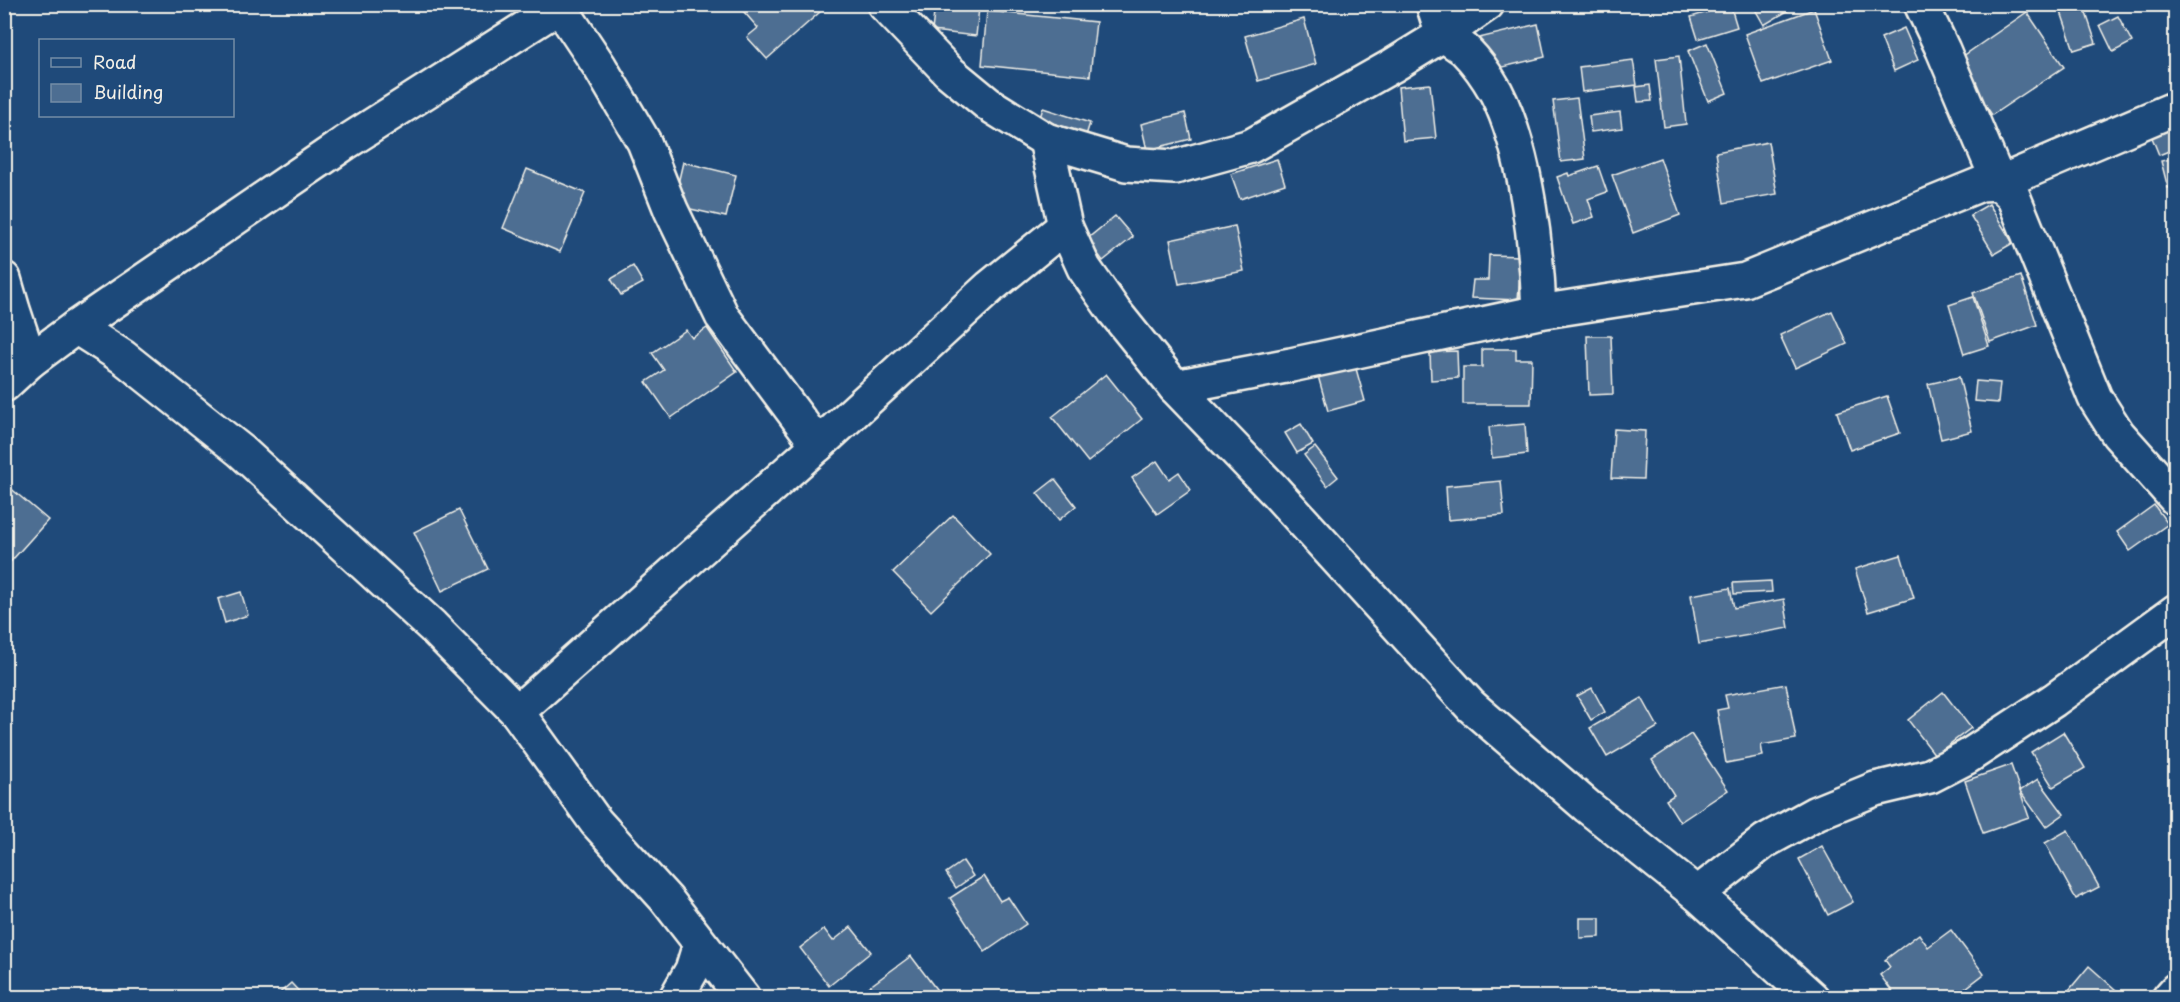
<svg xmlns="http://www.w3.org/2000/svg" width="2180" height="1002" font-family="'Playpen Sans',sans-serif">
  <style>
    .building { fill: #4d6e92; stroke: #f4f1e8; stroke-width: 1.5 }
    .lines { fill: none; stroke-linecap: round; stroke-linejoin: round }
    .minor-casing { stroke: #f4f1e8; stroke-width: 38 }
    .minor { stroke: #1f4a7a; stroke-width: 33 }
  </style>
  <rect width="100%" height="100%" fill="#1f4a7a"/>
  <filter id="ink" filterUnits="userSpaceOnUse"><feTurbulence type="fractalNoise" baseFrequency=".0167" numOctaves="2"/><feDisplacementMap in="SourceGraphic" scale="12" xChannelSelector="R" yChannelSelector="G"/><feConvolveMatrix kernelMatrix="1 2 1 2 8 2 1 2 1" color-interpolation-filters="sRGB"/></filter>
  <g filter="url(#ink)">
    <g class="building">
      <path d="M737 4H813L820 12 767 59 747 37 758 28Z"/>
      <path d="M935 4 979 8 976 36 932 31Z"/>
      <path d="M1706 4H1730L1737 27 1698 39 1691 17 1708 12Z"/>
      <path d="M1752 4H1799L1764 25Z"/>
      <path d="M2065 4H2083L2096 43 2074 50 2059 6Z"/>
      <path d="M1814 9 1832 60 1763 84 1745 34Z"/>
      <path d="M987 11 1096 22 1090 76 982 65Z"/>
      <path d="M2027 12 2064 67 1992 115 1956 61Z"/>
      <path d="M2118 16 2132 42 2113 52 2100 25Z"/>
      <path d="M1304 19 1316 64 1258 81 1245 36Z"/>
      <path d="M1538 24 1545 57 1486 71 1479 38Z"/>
      <path d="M1904 28 1918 60 1894 71 1881 38Z"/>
      <path d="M1707 43 1727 93 1708 101 1688 51Z"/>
      <path d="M1679 56 1686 124 1664 127 1656 59Z"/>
      <path d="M1633 60 1637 85 1582 92 1579 67Z"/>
      <path d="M1430 84 1436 138 1403 141 1398 87Z"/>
      <path d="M1650 85 1652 101 1638 102 1636 87Z"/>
      <path d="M1577 98 1585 159 1561 162 1553 101Z"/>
      <path d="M1043 108 1090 123 1083 145 1036 130Z"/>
      <path d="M1620 112 1622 128 1591 132 1589 116Z"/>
      <path d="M1185 113 1191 139 1147 150 1141 124Z"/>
      <path d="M2167 129 2176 148 2159 155 2151 135Z"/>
      <path d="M1768 142 1777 194 1724 203 1716 152Z"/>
      <path d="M1660 158 1680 215 1633 233 1612 175Z"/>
      <path d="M2176 158V186L2168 188 2161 161Z"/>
      <path d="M1277 159 1285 184 1240 199 1231 174Z"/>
      <path d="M683 162 736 175 726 217 673 205Z"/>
      <path d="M1598 166 1607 192 1588 199 1594 217 1573 224 1557 177 1568 173 1569 176Z"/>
      <path d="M527 169 585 193 560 252 503 228Z"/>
      <path d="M1989 204 2013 243 1994 254 1970 215Z"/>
      <path d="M1115 216 1133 237 1103 261 1087 239Z"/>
      <path d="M1235 226 1244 271 1179 284 1170 240Z"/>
      <path d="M1489 255 1521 256 1518 300 1471 298 1473 280H1488Z"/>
      <path d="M633 266 643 283 621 295 611 279Z"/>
      <path d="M2021 276 2037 325 1990 342 1973 293Z"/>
      <path d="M1973 297 1989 346 1964 354 1949 305Z"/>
      <path d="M1832 311 1847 344 1795 368 1780 335Z"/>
      <path d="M707 328 737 372 671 418 646 382 664 370 652 353 686 330 692 338Z"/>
      <path d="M1587 336H1611L1613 394 1589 395Z"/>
      <path d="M1482 349H1516V359H1532L1531 404H1463V367H1482Z"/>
      <path d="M1457 351 1458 378 1431 380 1430 352Z"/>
      <path d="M1355 365 1365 401 1328 411 1318 376Z"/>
      <path d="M1106 374 1142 419 1088 462 1052 417Z"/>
      <path d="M1959 377 1972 431 1941 439 1928 384Z"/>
      <path d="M1976 381 2000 383 1998 403 1974 401Z"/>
      <path d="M1887 396 1900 433 1850 450 1837 412Z"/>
      <path d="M1301 424 1313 444 1297 453 1285 433Z"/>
      <path d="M1525 424 1527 454 1492 458 1489 427Z"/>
      <path d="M1614 429 1645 431 1643 479 1611 478Z"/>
      <path d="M1315 447 1338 477 1327 486 1304 455Z"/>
      <path d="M1157 461 1169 479 1179 472 1191 490 1157 514 1132 478Z"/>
      <path d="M1055 479 1076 506 1059 520 1037 493Z"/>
      <path d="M1501 481 1504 515 1448 520 1446 486Z"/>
      <path d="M8 486 48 520 4 569V490Z"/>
      <path d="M2154 505 2168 524 2130 551 2117 532Z"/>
      <path d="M459 510 488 569 442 591 414 532Z"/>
      <path d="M953 515 990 554 931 611 893 572Z"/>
      <path d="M1901 555 1914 598 1868 612 1855 569Z"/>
      <path d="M1771 581 1772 592 1734 594 1733 583Z"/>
      <path d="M1730 588 1734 608 1784 599 1789 628 1699 644 1691 595Z"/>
      <path d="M241 592 248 615 225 623 218 599Z"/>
      <path d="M1786 684 1796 739 1761 745 1763 756 1726 763 1717 710 1728 708 1725 695Z"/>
      <path d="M1592 688 1605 712 1591 720 1577 696Z"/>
      <path d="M1943 692 1971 728 1935 755 1908 720Z"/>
      <path d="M1642 698 1658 727 1607 757 1590 728Z"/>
      <path d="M2063 732 2085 768 2053 787 2031 752Z"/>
      <path d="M1691 734 1728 790 1680 822 1666 800 1674 795 1652 760Z"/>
      <path d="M2011 765 2029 817 1983 833 1965 781Z"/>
      <path d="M2038 779 2064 814 2046 827 2020 791Z"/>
      <path d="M2068 830 2099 887 2076 899 2045 843Z"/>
      <path d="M1822 846 1853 902 1828 915 1799 859Z"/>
      <path d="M963 861 973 876 956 888 946 873Z"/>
      <path d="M984 876 1000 901 1008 897 1026 924 985 952 950 898Z"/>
      <path d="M1580 918H1600V937L1580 938Z"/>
      <path d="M851 927 871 952 829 986 800 948 824 929 833 941Z"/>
      <path d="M1951 930 1984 974 1953 998H1897L1880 975 1890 967 1885 960 1919 934 1928 947Z"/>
      <path d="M911 956 939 993 933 998H854Z"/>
      <path d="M2089 966 2125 998H2078L2069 990Z"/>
      <path d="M291 983 305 998H274Z"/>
    </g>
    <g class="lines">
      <defs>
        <g id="minor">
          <path d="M884 4 948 71 988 104 1046 140 1126 164 1175 167 1251 146 1392 66 1444 34 1487 4"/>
          <path d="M1433 4C1436 13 1439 27 1444 34 1450 41 1460 45 1466 51 1478 63 1488 78 1496 92 1526 150 1537 247 1539 312L1745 280 1981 184 1999 183 2013 196 2095 398 2118 434 2176 499"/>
          <path d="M1921 4 1943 50 1999 183 2176 108"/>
          <path d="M560 7 600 67 644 142 671 210 722 316 818 445"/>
          <path d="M1046 140 1065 226 1084 268 1114 311 1175 387 1275 491 1471 706 1588 807 1697 894 1812 998"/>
          <path d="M4 279 13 310 30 361"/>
          <path d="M76 327 123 357 241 451 432 626 517 712 596 822 666 899 743 998"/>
          <path d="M4 385 30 361 76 327 345 143 563 4"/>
          <path d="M1175 387 1291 365 1539 312"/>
          <path d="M517 712 818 445 990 287 1065 226"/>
          <path d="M1697 894 1765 841 1816 813 1875 789 1930 776 1967 757 2054 700 2176 611"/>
          <path d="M676 998 692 970 700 944"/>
          <path d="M2169 998 2176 990"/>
        </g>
      </defs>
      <use href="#minor" class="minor-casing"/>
      <use href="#minor" class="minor"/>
    </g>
  </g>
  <rect width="2180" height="1002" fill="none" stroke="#1f4a7a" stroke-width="24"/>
  <rect x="12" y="12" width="2156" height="978" fill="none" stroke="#f4f1e8" stroke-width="2" filter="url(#ink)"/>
  <rect x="39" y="39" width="195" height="78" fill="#1f4a7a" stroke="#748da6" stroke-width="1.5"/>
  <rect x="51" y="58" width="30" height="9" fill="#1f4a7a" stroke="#748da6" stroke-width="1.5"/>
  <text x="93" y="69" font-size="18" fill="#f4f1e8">Road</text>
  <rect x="51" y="84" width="30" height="18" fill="#4d6e92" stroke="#748da6" stroke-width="1.5"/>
  <text x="93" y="99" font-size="18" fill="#f4f1e8">Building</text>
</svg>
